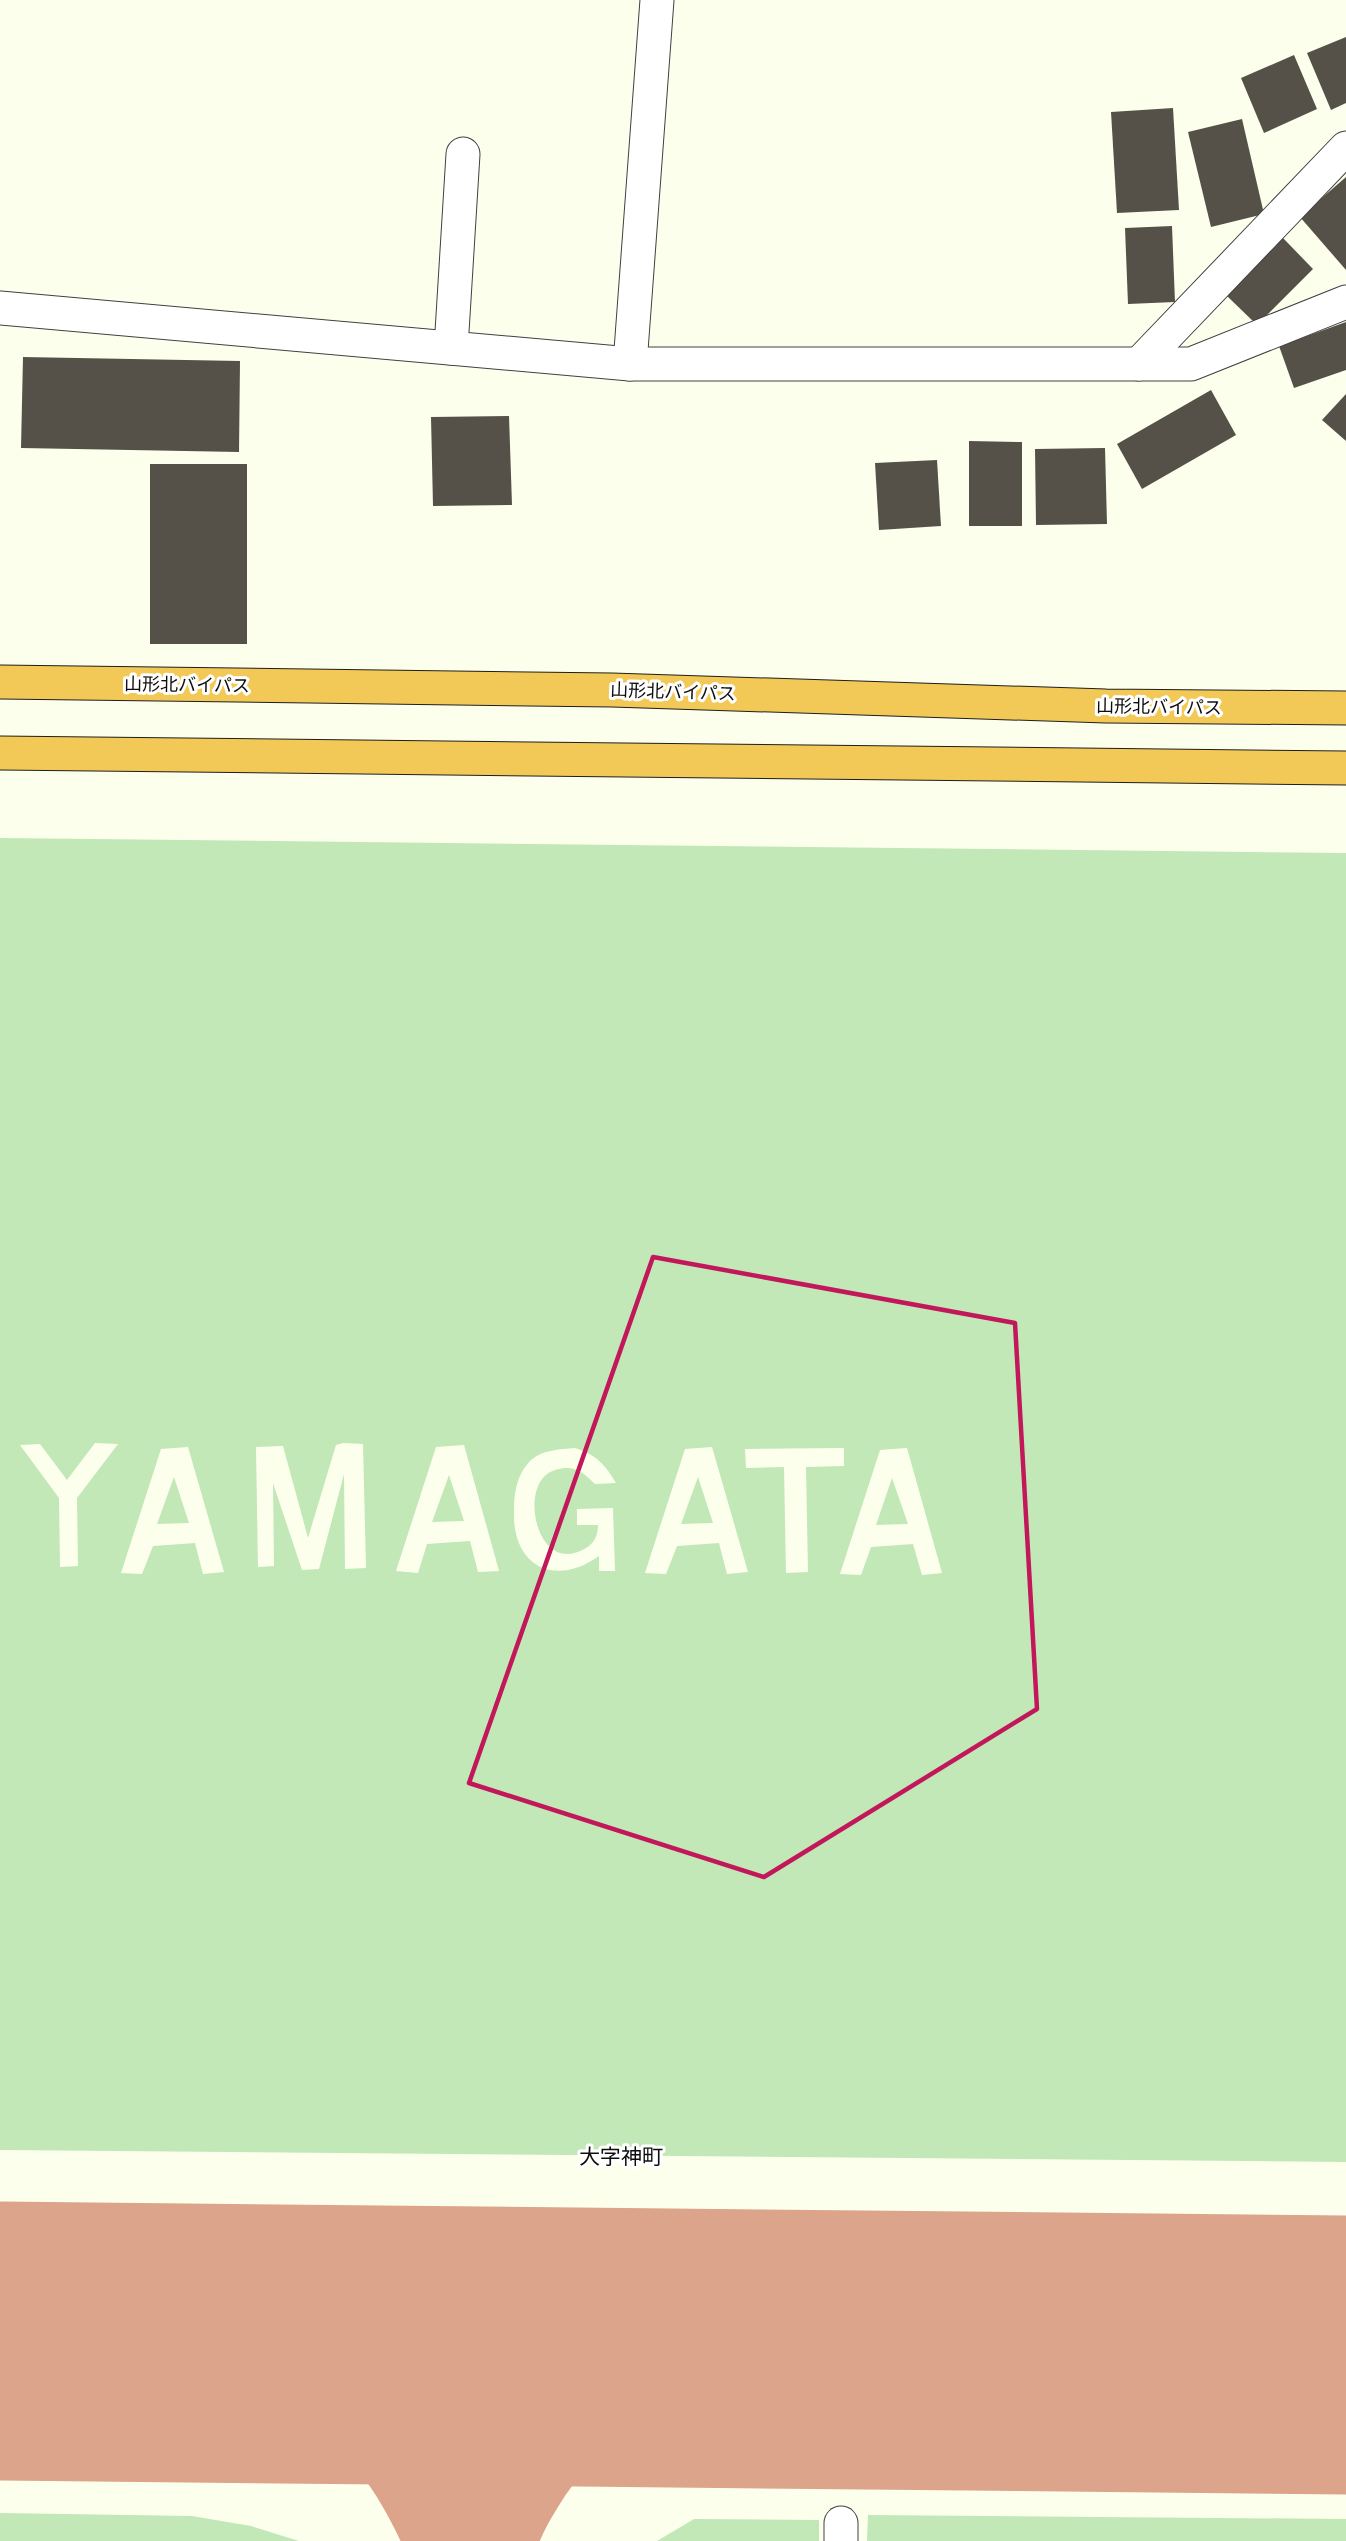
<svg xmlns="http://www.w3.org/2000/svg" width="1346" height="2541" font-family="'Crimson Pro','Noto Sans JP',serif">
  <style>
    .green { fill: #c3e8b7; fill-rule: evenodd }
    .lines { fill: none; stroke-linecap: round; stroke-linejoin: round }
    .taxiway { stroke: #dca48a; stroke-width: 111 }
    .runway { stroke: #dca48a; stroke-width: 279 }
    .building { fill: #555149 }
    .minor-casing { stroke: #404040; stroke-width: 35 }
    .highway-casing { stroke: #1e1e1e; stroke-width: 35 }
    .minor { stroke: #fff; stroke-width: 33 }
    .highway { stroke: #f2c957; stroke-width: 33 }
    .marked { fill: none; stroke: #c2185b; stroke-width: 4.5; stroke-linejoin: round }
    .labels { text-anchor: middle; stroke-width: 6; stroke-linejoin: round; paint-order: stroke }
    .street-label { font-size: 18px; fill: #0d0d0d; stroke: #fff }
    .quarter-label { font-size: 21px; fill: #0d0d0d; stroke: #fff }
  </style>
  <rect width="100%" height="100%" fill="#fdffed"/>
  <g class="green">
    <path d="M0 838 1346 853V2162L0 2150ZM95 1443 118 1444 77 1498 78 1566 60 1567 59 1498 20 1445 40 1444 67 1480ZM343 1443 363 1444 366 1568 345 1569 344 1474 319 1569 302 1570 273 1483 274 1566 258 1567 256 1447 283 1446 308 1538 336 1445ZM464 1445 499 1571 478 1572 470 1541 427 1544 418 1573 396 1571 436 1447ZM188 1447 224 1572 203 1574 195 1543 153 1546 142 1574 121 1573 161 1449ZM712 1447 748 1572 727 1574 719 1543 677 1546 666 1574 645 1573 685 1449ZM575 1448C595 1454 605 1464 616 1483L595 1484C583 1472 574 1464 555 1470 516 1481 536 1579 586 1548 595 1543 598 1534 598 1525H577V1509L613 1508 615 1571H599V1556C554 1588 512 1566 514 1511 514 1492 517 1474 531 1460 542 1450 561 1449 575 1448ZM844 1448V1466L806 1467 808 1572 786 1573 784 1467 746 1468 745 1449ZM907 1448 942 1573 922 1575 913 1544 871 1547 861 1575 840 1574 880 1450Z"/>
    <path d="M449 1475 464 1521 432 1522Z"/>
    <path d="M174 1477 189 1523 157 1524Z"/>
    <path d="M698 1477 713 1523 681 1524Z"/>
    <path d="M892 1478 908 1524 876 1525Z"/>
    <path d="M0 2513 192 2516 251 2526 299 2541H0Z"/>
    <path d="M868 2515 1346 2519V2541H867Z"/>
    <path d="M694 2519 819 2520V2541H657Z"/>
  </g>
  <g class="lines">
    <g class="taxiway">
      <path d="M222 2343C317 2373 381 2389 433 2483 443 2501 454 2521 460 2541"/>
      <path d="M481 2541C487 2520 498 2498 510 2479 563 2389 638 2370 734 2348"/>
    </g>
    <path class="runway" d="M0 2341 1346 2355"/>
  </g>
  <g class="building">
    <path d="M1346 37V103L1331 110 1307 53Z"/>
    <path d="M1294 55 1317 109 1264 133 1241 78Z"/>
    <path d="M1173 108 1179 210 1117 213 1111 112Z"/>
    <path d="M1242 119 1264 214 1211 227 1188 132Z"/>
    <path d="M1346 177V270L1300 217Z"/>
    <path d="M1172 226 1175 302 1128 304 1125 228Z"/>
    <path d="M1283 238 1313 269 1257 325 1227 296Z"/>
    <path d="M1346 322V370L1294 388 1279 346Z"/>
    <path d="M23 357 240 361 239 452 21 448Z"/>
    <path d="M1211 390 1236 435 1142 489 1117 444Z"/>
    <path d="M1346 394V441L1322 420Z"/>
    <path d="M509 416 512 505 433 506 431 417Z"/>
    <path d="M969 441 1022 442V526H969Z"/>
    <path d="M1105 448 1107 524 1036 525 1035 449Z"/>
    <path d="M937 460 941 526 879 530 875 463Z"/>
    <rect x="150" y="464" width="97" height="180"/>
  </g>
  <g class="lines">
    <defs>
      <g id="minor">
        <path d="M657 0 630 364H1191L1346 302"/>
        <path d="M0 308 630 364"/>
        <path d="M451 348 463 154"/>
        <path d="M1139 364 1346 148"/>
        <path d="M841 2541V2523"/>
      </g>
      <g id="highway">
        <path d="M0 682 612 690 1106 706 1346 708"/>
        <path d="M0 753 1346 768"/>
      </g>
    </defs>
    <use href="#minor" class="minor-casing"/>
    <use href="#highway" class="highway-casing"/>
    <use href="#minor" class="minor"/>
    <use href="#highway" class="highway"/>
  </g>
  <path class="marked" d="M653 1257 1015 1323 1037 1709 764 1877 469 1783Z"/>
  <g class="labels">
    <g class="street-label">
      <text transform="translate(187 685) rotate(1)" y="6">山形北バイパス</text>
      <text transform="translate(673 692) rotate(2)" y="6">山形北バイパス</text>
      <text transform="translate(1159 707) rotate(1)" y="6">山形北バイパス</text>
    </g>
    <g class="quarter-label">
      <text x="621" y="2164">大字神町</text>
    </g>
  </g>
</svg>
